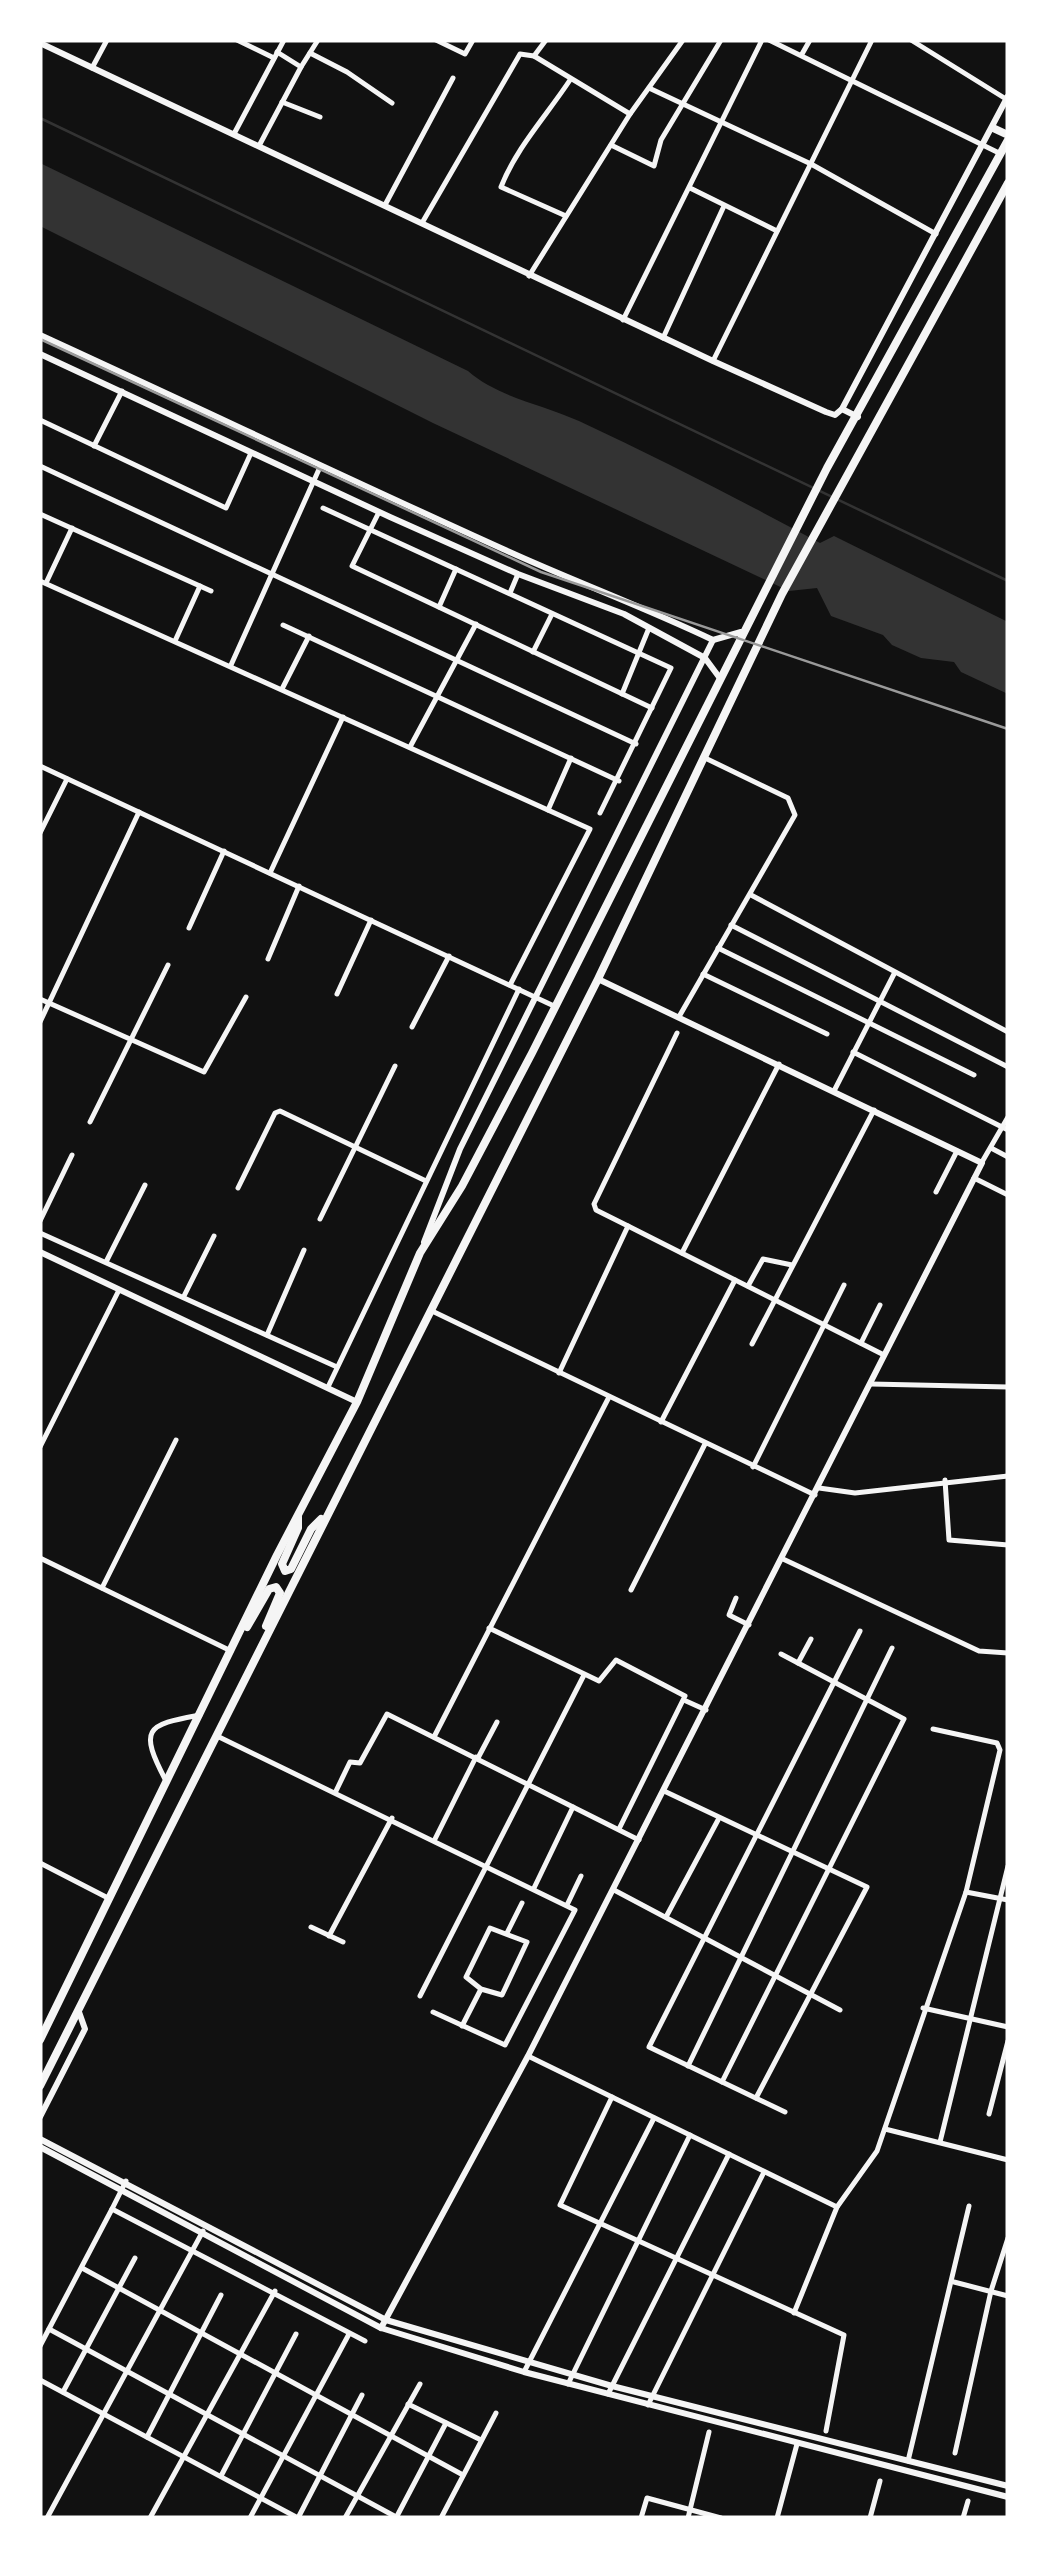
<svg xmlns="http://www.w3.org/2000/svg" width="1048" height="2558" font-family="Helvetica,sans-serif">
  <style>
    .water { fill: #333 }
    .lines { fill: none; stroke-linecap: round; stroke-linejoin: round }
    .stream { stroke: #333; stroke-width: 2.5 }
    .minor { stroke: #f5f5f5; stroke-width: 5 }
    .tertiary { stroke: #f5f5f5; stroke-width: 6 }
    .secondary { stroke: #f5f5f5; stroke-width: 8 }
    .rail { stroke: #9a9a9a; stroke-width: 2.5 }
  </style>
  <rect width="100%" height="100%" fill="#111"/>
  <path class="water" d="M40 163 468 371C499 398 542 404 579 421 661 459 740 500 820 543L834 536 1008 622V694L961 672 954 662 921 658 892 645 883 635 831 616 817 588 789 591 433 423 40 226Z"/>
  <g class="lines">
    <path class="stream" d="M40 118 1008 581"/>
    <g class="minor">
      <path d="M237 40 274 58"/>
      <path d="M436 40 465 54 473 40"/>
      <path d="M769 40 999 153"/>
      <path d="M911 40 1006 99"/>
      <path d="M277 52 301 67 318 40"/>
      <path d="M310 53 347 72 392 103"/>
      <path d="M802 54 810 40"/>
      <path d="M534 56 546 40"/>
      <path d="M92 68 107 40"/>
      <path d="M649 88 811 164 936 234"/>
      <path d="M282 102 320 117"/>
      <path d="M235 132 284 40"/>
      <path d="M260 144 301 67"/>
      <path d="M611 145 654 166 661 140 721 40"/>
      <path d="M690 188 777 231"/>
      <path d="M385 205 453 78"/>
      <path d="M566 216 501 187C516 148 547 115 570 80"/>
      <path d="M422 223 520 54 534 56 630 114"/>
      <path d="M529 276 630 114 683 40"/>
      <path d="M623 320 762 40"/>
      <path d="M663 338 724 206"/>
      <path d="M713 361 872 40"/>
      <path d="M40 420 226 508 251 453"/>
      <path d="M94 446 122 391"/>
      <path d="M40 466 636 744"/>
      <path d="M323 508 671 668 600 813"/>
      <path d="M379 512 352 566 652 708"/>
      <path d="M40 514 211 591"/>
      <path d="M40 581 590 829 510 985"/>
      <path d="M46 583 72 528"/>
      <path d="M510 593 518 574"/>
      <path d="M439 607 456 569"/>
      <path d="M283 625 619 781"/>
      <path d="M175 641 200 586"/>
      <path d="M533 652 552 614"/>
      <path d="M231 665 320 467"/>
      <path d="M282 689 309 636"/>
      <path d="M622 694 649 628"/>
      <path d="M410 747 476 624"/>
      <path d="M40 766 554 1006"/>
      <path d="M548 810 571 758"/>
      <path d="M40 833 67 779"/>
      <path d="M270 873 343 717"/>
      <path d="M751 895 1008 1032"/>
      <path d="M731 925 1008 1067"/>
      <path d="M189 928 224 851"/>
      <path d="M718 948 974 1075"/>
      <path d="M268 959 299 886"/>
      <path d="M703 974 827 1034"/>
      <path d="M337 994 371 920"/>
      <path d="M40 999 204 1072 246 997"/>
      <path d="M680 1015 795 815 788 798 703 757"/>
      <path d="M40 1022 139 812"/>
      <path d="M412 1027 449 956"/>
      <path d="M853 1052 1008 1130"/>
      <path d="M834 1091 894 974"/>
      <path d="M90 1122 168 965"/>
      <path d="M991 1148 1008 1157"/>
      <path d="M982 1162 1008 1117"/>
      <path d="M974 1178 1008 1195"/>
      <path d="M238 1188 275 1113 280 1111 426 1181"/>
      <path d="M936 1192 957 1151"/>
      <path d="M320 1219 395 1066"/>
      <path d="M40 1221 72 1155"/>
      <path d="M628 1226 884 1355"/>
      <path d="M40 1233 337 1367"/>
      <path d="M682 1253 779 1064"/>
      <path d="M106 1262 145 1185"/>
      <path d="M748 1286 763 1259 792 1265"/>
      <path d="M184 1296 214 1236"/>
      <path d="M430 1310 815 1495"/>
      <path d="M267 1335 304 1250"/>
      <path d="M861 1343 880 1305"/>
      <path d="M752 1344 874 1110"/>
      <path d="M559 1373 628 1226 596 1210 594 1204 677 1033"/>
      <path d="M871 1384 1008 1387"/>
      <path d="M328 1387 519 989"/>
      <path d="M661 1422 735 1280"/>
      <path d="M40 1447 119 1290"/>
      <path d="M753 1467 844 1285"/>
      <path d="M945 1480 949 1540 1008 1545"/>
      <path d="M819 1488 855 1493 1008 1476"/>
      <path d="M40 1558 231 1651"/>
      <path d="M783 1559 979 1651 1008 1653"/>
      <path d="M102 1588 176 1440"/>
      <path d="M631 1590 705 1444"/>
      <path d="M736 1598 729 1615 749 1625"/>
      <path d="M489 1628 599 1681 616 1660 685 1696 619 1829"/>
      <path d="M798 1663 811 1639"/>
      <path d="M686 1701 706 1710"/>
      <path d="M435 1735 609 1397"/>
      <path d="M217 1736 575 1910 505 2045 433 2012"/>
      <path d="M478 1758 497 1722"/>
      <path d="M166 1781C139 1729 145 1725 200 1715"/>
      <path d="M336 1791 350 1762 360 1763 387 1714 639 1840"/>
      <path d="M664 1791 867 1887 756 2098"/>
      <path d="M435 1839 476 1757"/>
      <path d="M40 1863 108 1898"/>
      <path d="M534 1888 573 1807"/>
      <path d="M614 1890 840 2010"/>
      <path d="M966 1892 1008 1900"/>
      <path d="M567 1905 581 1876"/>
      <path d="M666 1917 718 1820"/>
      <path d="M311 1927 343 1942"/>
      <path d="M507 1933 522 1903"/>
      <path d="M329 1936 392 1818"/>
      <path d="M420 1996 584 1675"/>
      <path d="M923 2008 1008 2027"/>
      <path d="M462 2026 481 1989 466 1977 490 1928 527 1942 502 1995 481 1989"/>
      <path d="M528 2056 837 2207"/>
      <path d="M688 2066 892 1648"/>
      <path d="M722 2082 904 1719 781 1654"/>
      <path d="M612 2097 560 2205 844 2335 826 2431"/>
      <path d="M785 2112 649 2047 860 1631"/>
      <path d="M989 2114 1008 2041"/>
      <path d="M885 2129 1008 2160"/>
      <path d="M940 2142 1008 1866"/>
      <path d="M112 2209 126 2181"/>
      <path d="M82 2268 463 2475"/>
      <path d="M954 2282 1008 2296"/>
      <path d="M794 2313 837 2207 877 2151 966 1892 1000 1750 997 1743 933 1729"/>
      <path d="M49 2329 398 2518"/>
      <path d="M40 2346 112 2209 365 2341"/>
      <path d="M524 2372 654 2118"/>
      <path d="M40 2380 298 2518"/>
      <path d="M568 2384 690 2135"/>
      <path d="M63 2392 135 2258"/>
      <path d="M608 2394 729 2154"/>
      <path d="M408 2404 481 2440"/>
      <path d="M648 2405 764 2172"/>
      <path d="M147 2437 221 2295"/>
      <path d="M955 2453 991 2291 1008 2238"/>
      <path d="M908 2461 969 2206"/>
      <path d="M221 2476 296 2334"/>
      <path d="M47 2518 203 2231"/>
      <path d="M150 2518 275 2291"/>
      <path d="M250 2518 349 2334"/>
      <path d="M298 2518 362 2395"/>
      <path d="M345 2518 420 2384"/>
      <path d="M396 2518 446 2423"/>
      <path d="M441 2518 496 2413"/>
      <path d="M641 2518 647 2498 721 2518"/>
      <path d="M688 2518 709 2432"/>
      <path d="M777 2518 797 2444"/>
      <path d="M870 2518 880 2481"/>
      <path d="M963 2518 968 2501"/>
    </g>
    <g class="tertiary">
      <path d="M40 43 713 361 826 412 835 415 842 409 858 417"/>
      <path d="M40 335C195 406 348 479 503 549 573 581 644 607 713 640L741 632"/>
      <path d="M40 354 390 517 518 574 624 614 705 658 719 677"/>
      <path d="M842 409 1008 96"/>
      <path d="M424 1242 460 1149 713 640"/>
      <path d="M40 1252 357 1402"/>
      <path d="M40 2117 85 2029 79 2012"/>
      <path d="M40 2139 386 2320 612 2386 1008 2486"/>
      <path d="M40 2147 381 2328 524 2372 1008 2497"/>
      <path d="M381 2328 528 2056 982 1163 598 979"/>
    </g>
    <g class="secondary">
      <path d="M993 128 1008 135"/>
      <path d="M298 1517V1528L282 1564 285 1571 291 1569 311 1529 321 1519"/>
      <path d="M247 1627 269 1589 276 1587 280 1593 266 1626"/>
      <path d="M40 2040 277 1555 357 1402 420 1253 462 1186 532 1053 827 468 1008 140"/>
      <path d="M40 2086 598 979 782 594 1008 183"/>
    </g>
    <path class="rail" d="M40 339 541 572 1008 729"/>
  </g>
  <rect width="1048" height="2558" fill="none" stroke="#ffffff" stroke-width="85"/>
</svg>
